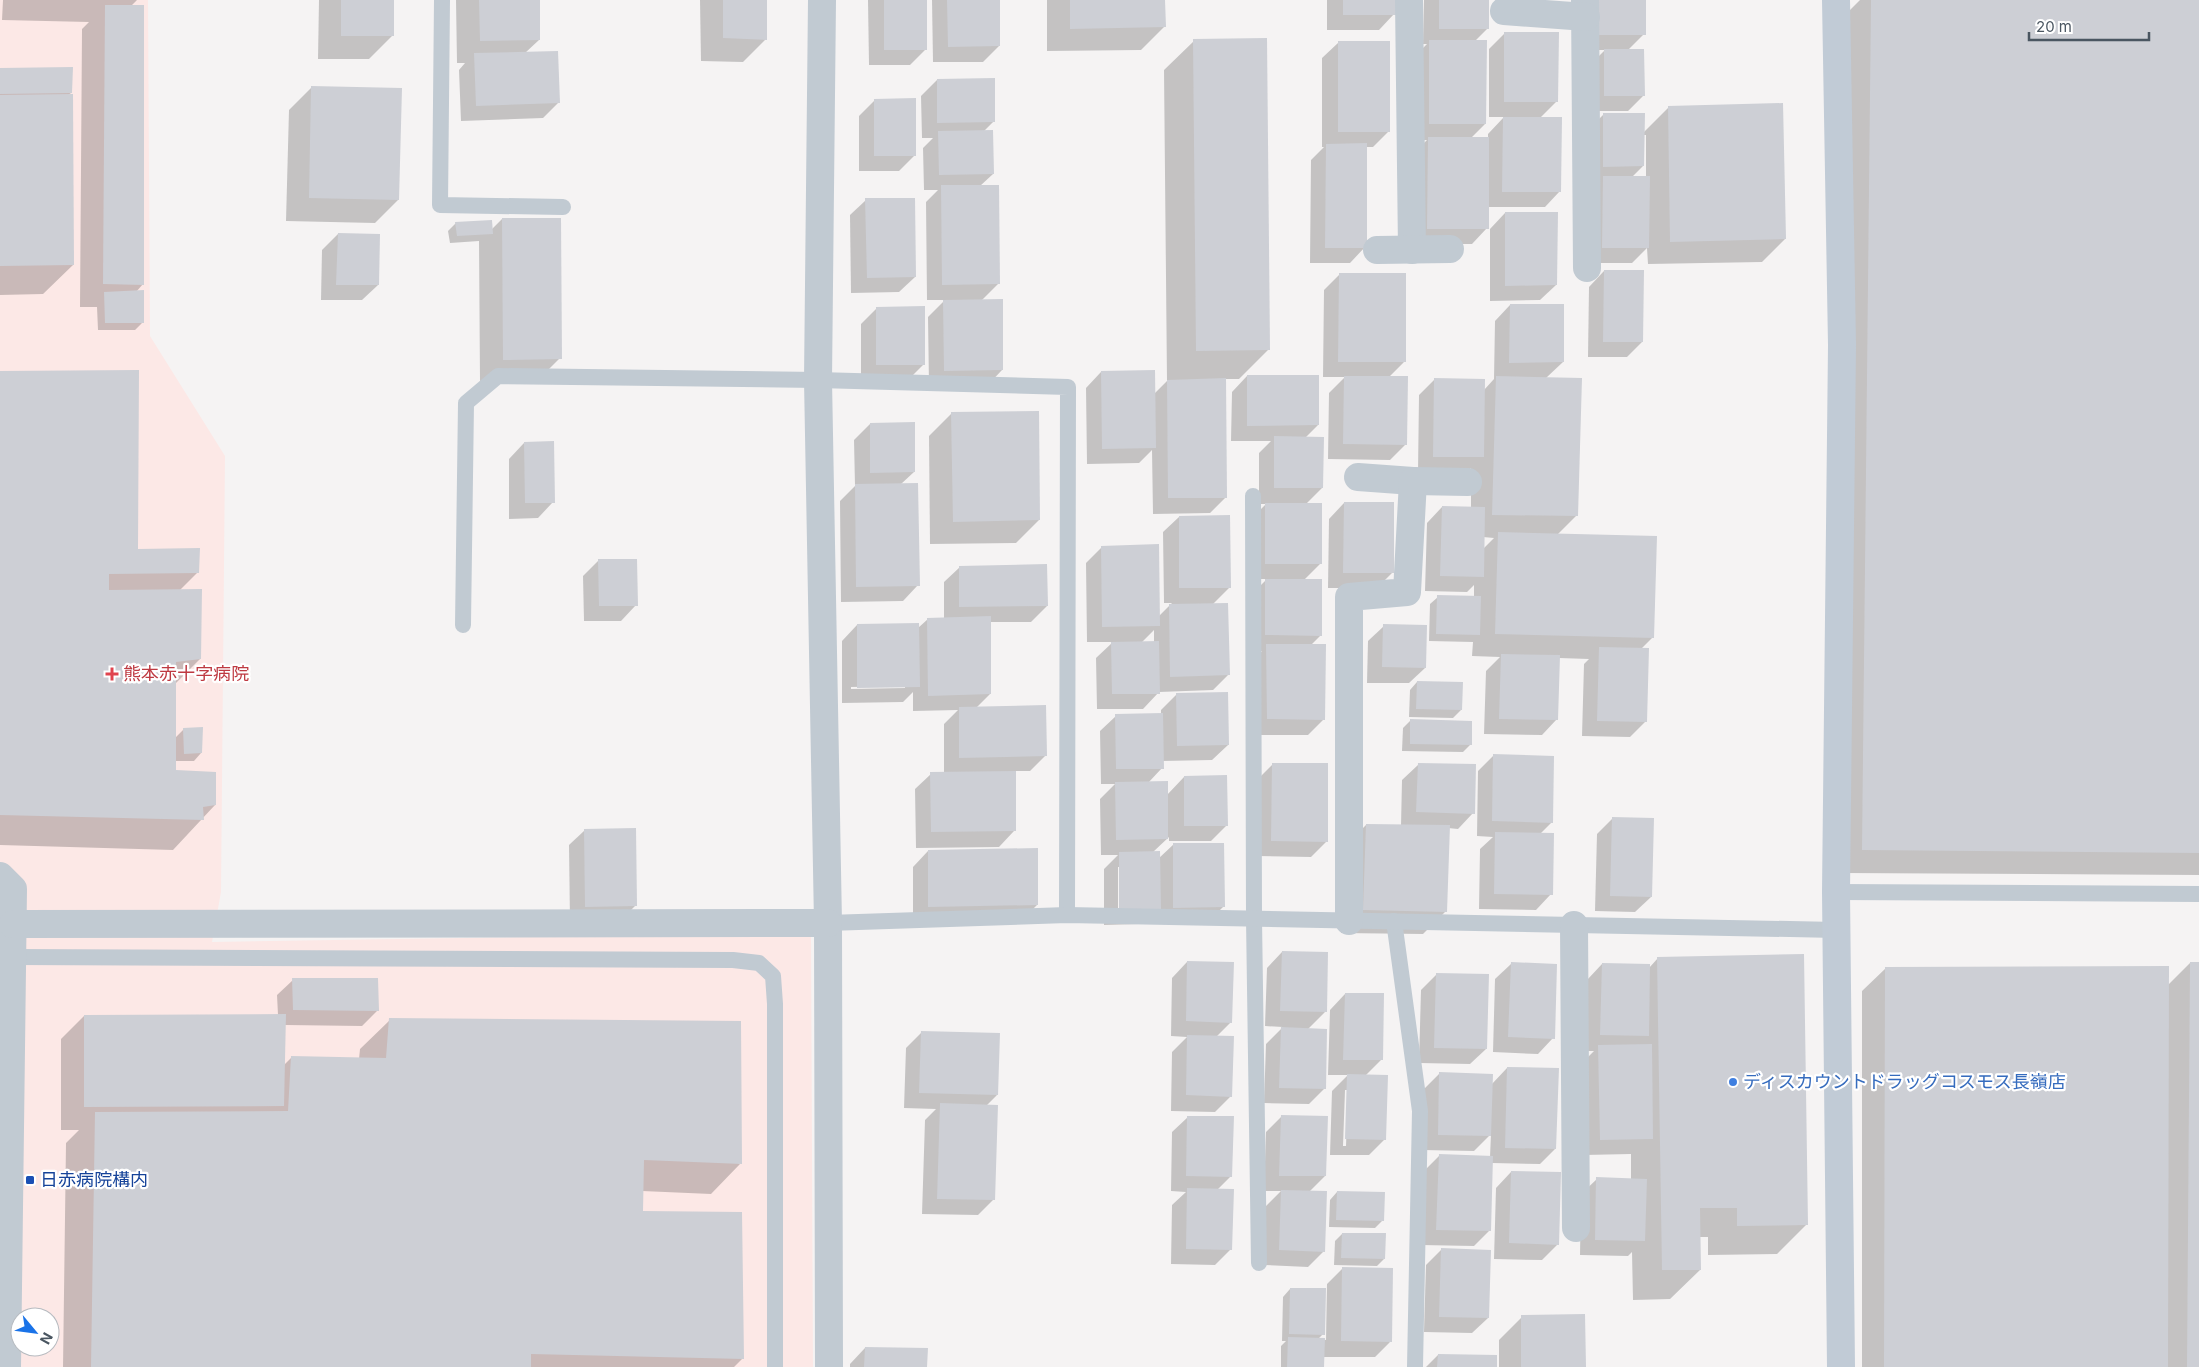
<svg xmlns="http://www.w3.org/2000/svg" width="2199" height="1367" font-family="Inter,'Noto Sans JP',sans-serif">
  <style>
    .medical { fill: #fce8e6; fill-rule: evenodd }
    .shadow { fill: #0003; fill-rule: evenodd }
    .building { fill: #cdcfd5 }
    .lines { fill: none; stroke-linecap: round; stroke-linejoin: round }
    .lane { stroke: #c1cad2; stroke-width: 16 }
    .street { stroke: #c1cad2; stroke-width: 28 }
    .secondary { stroke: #c1cbd6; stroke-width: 28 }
    .health-dot { fill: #e0444e; stroke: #fff; stroke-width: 2 }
    .shop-dot { fill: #3f7fe0; stroke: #fff; stroke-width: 2 }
    .transit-dot { fill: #1a4fb4; stroke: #fff; stroke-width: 2 }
    .labels { text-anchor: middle; stroke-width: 4.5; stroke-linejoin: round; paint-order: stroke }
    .health-label { font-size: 18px; fill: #be3a42; stroke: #fff; text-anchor: start }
    .shop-label { font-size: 18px; fill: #366cbe; stroke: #fff; text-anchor: start }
    .transit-label { font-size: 18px; fill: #164399; stroke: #fff; text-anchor: start }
  </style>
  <rect width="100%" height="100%" fill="#f5f3f3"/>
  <path class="medical" d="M0 0H148L150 336 225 456 221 892 212 942 775 933 811 935 813 1367H0ZM20 1317H50V1347H20Z"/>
  <g class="shadow">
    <path d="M3 0H137L131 6 143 284 136 292 142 323 135 330H98L97 307H80L82 29 89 22 2 20Z"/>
    <path d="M319 0H393L392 36 369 59H318Z"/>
    <path d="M456 0H538L539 40 525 53 558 103 543 118 461 121 459 70 465 63H457Z"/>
    <path d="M700 0H766V39L743 62 701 61Z"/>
    <path d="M868 0H925L926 49 910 65H869Z"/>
    <path d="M932 0H998L999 46 983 62H933Z"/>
    <path d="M1047 0H1164V27L1141 50 1047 51Z"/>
    <path d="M1327 0H1394V14L1379 30H1327Z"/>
    <path d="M1424 0H1488V28L1475 41 1485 124 1470 139H1488V134L1504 117H1489V49L1505 33 1557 101 1540 118 1560 191 1545 207H1487V228L1472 244H1412L1413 154 1427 140H1414V57L1427 44H1423Z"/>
    <path d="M1644 0V34L1628 50 1643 96 1628 111H1589V66L1605 50H1580Z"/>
    <path d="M1860 0H2199V875L1840 873 1849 11Z"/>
    <path d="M1194 41 1269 349 1239 379H1225L1226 497 1210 513 1153 514 1152 450 1139 463 1087 464 1086 388 1101 372 1154 394 1167 381 1164 70Z"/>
    <path d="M1338 43 1389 131 1373 147H1365V247L1350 263H1310L1311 160 1324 147H1322V58Z"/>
    <path d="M0 69 71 93 68 95 73 265 43 294 0 295Z"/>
    <path d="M937 80 994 121 984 131 993 174 980 186 999 283 981 301 1002 370 987 386H929L928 317 945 300H927L926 202 938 190H924L923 148 933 138H922L921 96Z"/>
    <path d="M312 87 398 200 375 223 286 221 289 110Z"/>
    <path d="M874 101 915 155 899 171H859V116Z"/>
    <path d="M1669 107 1785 239 1762 262 1648 264 1647 248 1632 263H1587L1588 130 1604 114 1643 133ZM1643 135H1646V177H1632L1643 166Z"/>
    <path d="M866 200 915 277 899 292 851 293 850 215Z"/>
    <path d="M1505 213 1556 285 1540 300 1490 301V229Z"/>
    <path d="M502 219 560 358 537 381 480 382 479 241 450 243 448 231 456 223 491 230Z"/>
    <path d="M338 234 378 285 362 300H321L322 250Z"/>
    <path d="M1604 271 1642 342 1627 357H1588L1589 287Z"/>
    <path d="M1340 274 1404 362 1389 377 1406 444 1390 460 1328 459 1329 393 1345 377H1323L1324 290Z"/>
    <path d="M1510 305 1563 362 1546 378 1577 515 1557 535 1653 637 1641 649 1646 721 1630 737 1582 736 1584 664 1589 659 1559 658 1557 719 1542 735 1484 734 1486 671 1500 657 1472 656 1473 642 1429 641 1430 604 1438 597H1474V585L1467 592 1425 591 1427 523 1442 507 1471 508V468L1467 472H1418L1419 395 1434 380 1484 390 1494 379 1495 321ZM1483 537 1494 538 1483 549Z"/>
    <path d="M877 308 924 364 908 380 861 381V324Z"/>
    <path d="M0 372 137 550 198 572 180 590 200 659 175 684V738L184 729 201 753 194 761H175V772L215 805 173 850 0 845Z"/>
    <path d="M1247 376 1318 425 1305 438 1322 488 1306 504 1320 564 1304 580 1321 635 1310 646 1324 719 1308 735H1252L1251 661 1262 651H1250V596L1267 579H1250V520L1266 504H1259V453L1271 441H1231L1232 392Z"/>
    <path d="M952 413 1039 520 1016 543 930 544 929 436Z"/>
    <path d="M870 424 914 472 901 484 918 585 903 601 841 602 840 501 855 486 854 440Z"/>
    <path d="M524 443 553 502 538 518 509 519V459Z"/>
    <path d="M1344 503 1393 572 1377 588H1328L1329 519Z"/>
    <path d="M1179 517 1230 587 1212 605 1228 675 1213 690 1159 692 1143 709H1097L1096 658 1113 642H1087L1086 563 1102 547 1158 617 1172 603H1164L1163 532ZM1154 630V642H1142Z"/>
    <path d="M599 560 636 605 621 621H584L583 576Z"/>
    <path d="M960 567 1047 606 1031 622H990V694L976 708 1046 755 1030 771H1014V831L999 847 916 848 915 789 931 774 944 773V724L958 710 913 711V692L903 702 842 703V641L857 625 918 628 928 619H944V582ZM905 686V688L851 689V687Z"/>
    <path d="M1384 626 1425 668 1409 683H1367L1368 641Z"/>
    <path d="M1417 682 1461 710 1453 718 1409 717 1410 690Z"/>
    <path d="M1177 694 1228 745 1212 760 1162 761V768L1148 783 1167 795 1184 777 1227 825 1211 841H1169V837L1153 852 1158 859 1174 844 1224 906 1208 922 1104 925V869L1118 855H1101L1100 799 1115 784H1101L1100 731 1116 716 1161 715V710ZM1118 867H1120L1121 916H1118Z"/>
    <path d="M1410 721 1471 744 1463 752 1402 751 1403 728Z"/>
    <path d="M1494 755 1552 822 1540 834 1551 894 1536 910 1479 909 1480 849 1493 837 1477 836 1478 771Z"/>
    <path d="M1272 765 1327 841 1311 857 1256 856 1257 780Z"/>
    <path d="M1418 765 1473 813 1458 829 1448 828 1446 911 1423 934 1341 933 1343 848 1366 825 1401 826 1402 780Z"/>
    <path d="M1613 818 1651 897 1635 912 1595 911 1597 834Z"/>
    <path d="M585 830 636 905 620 921 570 922 569 845Z"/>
    <path d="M928 851 1037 905 1021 921 913 922V867Z"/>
    <path d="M1282 952 1325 1012 1308 1029 1325 1088 1309 1104 1264 1103 1266 1044 1283 1027 1265 1026 1267 968Z"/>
    <path d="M1658 958 1807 1224 1777 1254 1708 1255V1237H1699L1700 1270 1670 1299 1633 1300 1632 1252 1628 1256 1580 1255 1581 1194 1597 1179 1631 1180V1154L1584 1155 1583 1062 1594 1051H1585L1587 980 1602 964 1649 968Z"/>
    <path d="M1187 962 1231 1022 1216 1037 1231 1096 1215 1112 1171 1111 1172 1052 1187 1037 1171 1036 1172 978Z"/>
    <path d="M2190 963H2199V1367H1862V991L1886 968 2168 985Z"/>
    <path d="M1511 964 1553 1038 1538 1054 1493 1052 1495 979Z"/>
    <path d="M1437 974 1486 1049 1470 1064 1419 1063 1421 990Z"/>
    <path d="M293 980 378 1010 362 1026 285 1025 284 1065 292 1057 359 1059 360 1049 390 1020 740 1164 711 1194 642 1191 641 1213 743 1358 734 1367H63L66 1143 79 1130H61V1039L84 1016 278 1015 277 995Z"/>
    <path d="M1345 994 1381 1060 1365 1076 1385 1139 1369 1155H1330L1332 1091 1348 1075H1328L1330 1010ZM1345 1090H1348L1346 1146H1343Z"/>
    <path d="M922 1032 997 1095 986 1106 994 1199 978 1215 922 1214 925 1120 936 1109 904 1108 906 1048Z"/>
    <path d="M1507 1068 1555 1149 1540 1164 1492 1163 1490 1230 1474 1246 1421 1245 1424 1171 1439 1156 1490 1157 1491 1134 1474 1151 1422 1150 1424 1089 1439 1074 1491 1085Z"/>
    <path d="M1282 1116 1325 1176 1309 1192 1324 1251 1308 1267 1264 1265 1265 1207 1281 1191H1264L1266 1132Z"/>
    <path d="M1188 1117 1231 1176 1217 1190 1231 1249 1215 1265 1171 1264 1172 1205 1186 1192 1171 1191 1172 1132Z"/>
    <path d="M1511 1172 1558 1244 1542 1260 1494 1259 1496 1188Z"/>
    <path d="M1337 1192 1382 1221 1375 1228 1329 1227 1330 1200Z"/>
    <path d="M1342 1234 1384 1259 1377 1266 1334 1265 1335 1241Z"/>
    <path d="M1441 1250 1488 1318 1472 1333 1424 1332 1426 1265Z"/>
    <path d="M1343 1268 1390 1342 1375 1357H1323V1367H1281V1346L1286 1341H1282L1283 1297 1290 1289 1323 1334 1318 1339 1326 1340 1327 1284Z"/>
    <path d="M1522 1317 1584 1367H1499V1340Z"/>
    <path d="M865 1348 926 1367H850V1364Z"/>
    <path d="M1438 1355 1496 1367H1426Z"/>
  </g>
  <g class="building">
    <rect x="341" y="0" width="53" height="36"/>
    <path d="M479 0H540V40L480 41Z"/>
    <path d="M723 0H767V40L723 38Z"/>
    <rect x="884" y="0" width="43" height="50"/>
    <path d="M947 0H1000V46L948 47Z"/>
    <path d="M1070 0H1165L1166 27 1070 29Z"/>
    <rect x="1343" y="0" width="53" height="15"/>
    <rect x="1439" y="0" width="50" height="29"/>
    <rect x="1595" y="0" width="51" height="35"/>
    <path d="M1871 0H2199V853L1862 850Z"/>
    <path d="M105 5H144V285L103 284Z"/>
    <path d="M1504 32H1559L1558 102H1504Z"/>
    <path d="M1267 38 1270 350 1196 351 1193 39Z"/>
    <path d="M1429 40H1487L1486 124H1429Z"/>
    <rect x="1338" y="41" width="52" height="91"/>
    <path d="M1604 49H1644L1645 96H1604Z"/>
    <path d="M558 51 560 103 476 106 474 53Z"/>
    <path d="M73 67 72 93 0 94V68Z"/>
    <path d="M995 78V122L937 123V79Z"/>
    <path d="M311 86 402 88 399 200 309 198Z"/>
    <path d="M73 94 74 265 0 266V95Z"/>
    <path d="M916 98V156H874V99Z"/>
    <path d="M1783 103 1786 239 1670 242 1668 106Z"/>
    <path d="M1603 113H1645L1644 166 1603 167Z"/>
    <path d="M1503 117H1562L1561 192H1502Z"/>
    <path d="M993 130 994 174 939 175 938 131Z"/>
    <path d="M1428 137H1489V229H1427Z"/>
    <path d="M1367 143V248H1325L1326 144Z"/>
    <path d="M1603 176H1650L1649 248H1602Z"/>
    <path d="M941 185H999L1000 284 942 285Z"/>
    <path d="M865 198H915L916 277 867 278Z"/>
    <path d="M1505 212H1558L1557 285 1505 286Z"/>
    <path d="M502 218H561L562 359 503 360Z"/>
    <path d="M492 220 493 234 457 236 455 222Z"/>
    <path d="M338 233 380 234 379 285H336Z"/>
    <path d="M1604 270H1644L1643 342H1603Z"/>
    <path d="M1339 273H1406V362H1338Z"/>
    <path d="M144 290V323H105L104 292Z"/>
    <path d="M1003 299V370L944 371 943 300Z"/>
    <path d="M1510 304H1564V362L1509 363Z"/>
    <path d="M925 306V365H876V307Z"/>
    <path d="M139 370 138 549 200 548 199 573 109 574V590L202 589 201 659 176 662V770L216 772V805L203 807 204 820 0 815V371Z"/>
    <path d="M1155 370 1156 448 1102 449 1101 371Z"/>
    <path d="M1247 375H1319V425L1247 426Z"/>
    <path d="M1344 376H1408L1407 445 1343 444Z"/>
    <path d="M1496 376 1582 378 1578 516 1492 515Z"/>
    <path d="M1226 378 1227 498H1168L1167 380Z"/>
    <path d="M1434 378 1485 379 1484 457H1433Z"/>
    <path d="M1039 411 1040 520 953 522 951 412Z"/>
    <path d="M915 422V472L870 473V423Z"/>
    <path d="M1274 436 1324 437 1323 488H1274Z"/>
    <path d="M554 441 555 503H525L524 442Z"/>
    <path d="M918 483 920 586 856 587 855 484Z"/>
    <path d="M1344 502H1394V573H1343Z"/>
    <rect x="1265" y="503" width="57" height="61"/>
    <path d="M1442 506 1485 507 1484 577 1440 576Z"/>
    <path d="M1230 515 1231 588H1179V516Z"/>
    <path d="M1498 532 1657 536 1654 638 1495 634Z"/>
    <path d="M1159 544 1160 626 1102 627 1101 546Z"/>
    <path d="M598 559H637L638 606H599Z"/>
    <path d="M1047 564 1048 606 959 607V566Z"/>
    <path d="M1265 579H1322V636L1265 635Z"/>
    <path d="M1437 595 1481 596 1480 635 1436 634Z"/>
    <path d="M1228 603 1230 675 1170 677 1169 604Z"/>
    <path d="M991 616V694L928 696 927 618Z"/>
    <path d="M919 623 920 687 857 688V624Z"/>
    <path d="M1383 624 1427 625 1426 668 1382 667Z"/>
    <path d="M1159 641 1160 694H1112L1111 642Z"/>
    <path d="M1266 644H1326L1325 720 1267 719Z"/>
    <path d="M1599 647 1649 648 1647 722 1597 721Z"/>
    <path d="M1501 654 1560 655 1558 720 1499 719Z"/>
    <path d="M1417 681 1463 682 1462 710 1416 709Z"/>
    <path d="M1228 692 1229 745 1177 746 1176 693Z"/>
    <path d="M1046 705 1047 756 959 758V707Z"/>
    <path d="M1163 713 1164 769H1116L1115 714Z"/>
    <path d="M1410 719 1472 721V745L1410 744Z"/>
    <path d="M203 727 202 753 184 754 183 728Z"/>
    <path d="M1493 754 1554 756 1553 823 1492 821Z"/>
    <path d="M1272 763H1328V842L1271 841Z"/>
    <path d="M1418 763 1476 764 1475 814 1416 812Z"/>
    <path d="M1016 771V831L931 832 930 772Z"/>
    <path d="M1227 775 1228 826H1184V776Z"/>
    <path d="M1168 781V839L1116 840 1115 782Z"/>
    <path d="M1612 817 1654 818 1652 897 1610 896Z"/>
    <path d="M1366 824 1450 825 1447 912 1363 910Z"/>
    <path d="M636 828 637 906 585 907 584 829Z"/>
    <path d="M1495 832 1554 833 1553 895 1494 894Z"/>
    <path d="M1173 843H1224L1225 907 1173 908Z"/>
    <path d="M1038 848V905L928 907V850Z"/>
    <path d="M1160 851 1161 909 1119 910V852Z"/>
    <path d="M1282 951 1328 952 1327 1012 1280 1011Z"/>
    <path d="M1804 954 1808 1225 1737 1226V1208H1700L1701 1270H1662L1657 957Z"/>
    <path d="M1187 961 1234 962 1232 1023 1186 1021Z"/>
    <path d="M1511 962 1557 964 1555 1039 1508 1037Z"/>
    <path d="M2190 962H2199V1367H2187Z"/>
    <path d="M1602 963 1650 964 1649 1036 1600 1035Z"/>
    <path d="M2169 966 2168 1367H1884L1885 967Z"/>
    <path d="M1436 973 1489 974 1487 1049 1434 1048Z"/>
    <path d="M292 978H378L379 1011 293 1010Z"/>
    <path d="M1345 993H1384L1383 1060H1343Z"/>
    <path d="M286 1014 284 1106 84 1107V1015Z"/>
    <path d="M389 1018 741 1021 742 1164 644 1160 643 1211 742 1212 744 1359 531 1354V1367H91L95 1112 288 1111 291 1056 386 1058Z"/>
    <path d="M1281 1027 1327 1029 1326 1089 1279 1088Z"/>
    <path d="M921 1031 1000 1033 998 1095 919 1093Z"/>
    <path d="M1187 1035 1234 1036 1232 1097 1186 1095Z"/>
    <path d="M1652 1044 1653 1139 1600 1140 1598 1045Z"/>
    <path d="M1507 1067 1559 1068 1556 1149 1505 1148Z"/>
    <path d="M1439 1072 1493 1074 1491 1136 1438 1135Z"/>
    <path d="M1347 1074 1388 1075 1386 1140 1345 1139Z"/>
    <path d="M940 1103 998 1105 995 1200 937 1199Z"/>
    <path d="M1281 1115 1328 1116 1326 1176H1279Z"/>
    <path d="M1187 1116H1234L1232 1177 1186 1176Z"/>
    <path d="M1439 1154 1493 1156 1491 1231 1436 1230Z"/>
    <path d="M1511 1171 1561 1172 1559 1245 1509 1243Z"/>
    <path d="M1596 1177 1647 1179 1645 1241 1595 1240Z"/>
    <path d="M1187 1188 1234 1189 1232 1250 1186 1249Z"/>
    <path d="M1281 1190 1327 1191 1325 1252 1279 1250Z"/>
    <path d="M1337 1191 1385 1192 1384 1221 1336 1220Z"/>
    <path d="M1342 1233H1386L1385 1259 1341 1258Z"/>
    <path d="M1441 1248 1491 1250 1489 1318 1439 1317Z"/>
    <path d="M1342 1267 1393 1268 1392 1342 1341 1341Z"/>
    <path d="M1290 1288H1326L1325 1335 1289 1334Z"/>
    <path d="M1585 1314 1586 1367H1521V1315Z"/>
    <path d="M1288 1337 1325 1338 1324 1367H1287Z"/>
    <path d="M865 1347 928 1348 927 1367H864Z"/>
    <path d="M1438 1354 1497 1355V1367H1437Z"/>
  </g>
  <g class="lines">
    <g class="lane">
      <path d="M442 0 440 205 563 207"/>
      <path d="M1253 496 1254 919 1259 1263"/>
      <path d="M463 625 466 403 498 376 818 380 1068 387 1067 915"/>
      <path d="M1836 892 2199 894"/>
      <path d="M1394 921 1420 1111 1415 1367"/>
      <path d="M828 923 1067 915 1837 930"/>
      <path d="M12 957 733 960 759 963 773 976 775 1004V1367"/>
    </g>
    <g class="street">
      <path d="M822 0 818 380 828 923 829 1367"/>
      <path d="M1409 0 1412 250"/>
      <path d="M1585 0 1587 268"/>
      <path d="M1504 11 1586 17"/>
      <path d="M1377 250 1450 249"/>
      <path d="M1358 477 1413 481"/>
      <path d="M0 876 13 889 7 1367"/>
      <path d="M1349 921V597L1407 592 1413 481 1468 482"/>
      <path d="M13 924 828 923"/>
      <path d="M1574 925 1576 1228"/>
    </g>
    <path class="secondary" d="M1836 0 1842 345 1836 892 1841 1367"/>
  </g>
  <path class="health-dot" d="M109.5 666.5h5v5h5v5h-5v5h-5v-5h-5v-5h5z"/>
  <circle class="shop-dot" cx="1733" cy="1082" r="5"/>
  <rect class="transit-dot" x="25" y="1175" width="10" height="10" rx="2.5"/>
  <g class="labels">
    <g class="health-label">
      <text x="123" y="680">熊本赤十字病院</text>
    </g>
    <g class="shop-label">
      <text x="1743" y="1088">ディスカウントドラッグコスモス長嶺店</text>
    </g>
    <g class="transit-label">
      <text x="40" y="1186">日赤病院構内</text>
    </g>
  </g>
  <g transform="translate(35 1332) rotate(119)"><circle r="24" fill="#ffffff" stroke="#b7bbc0"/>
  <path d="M0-4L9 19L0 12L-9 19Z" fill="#1a73e8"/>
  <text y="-8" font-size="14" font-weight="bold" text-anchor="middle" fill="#4a5661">N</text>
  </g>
  <path d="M2029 32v8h120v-8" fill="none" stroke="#4a5661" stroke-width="2.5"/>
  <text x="2036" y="32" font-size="15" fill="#4a5661" stroke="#ffffff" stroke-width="4" paint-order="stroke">20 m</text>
</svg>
